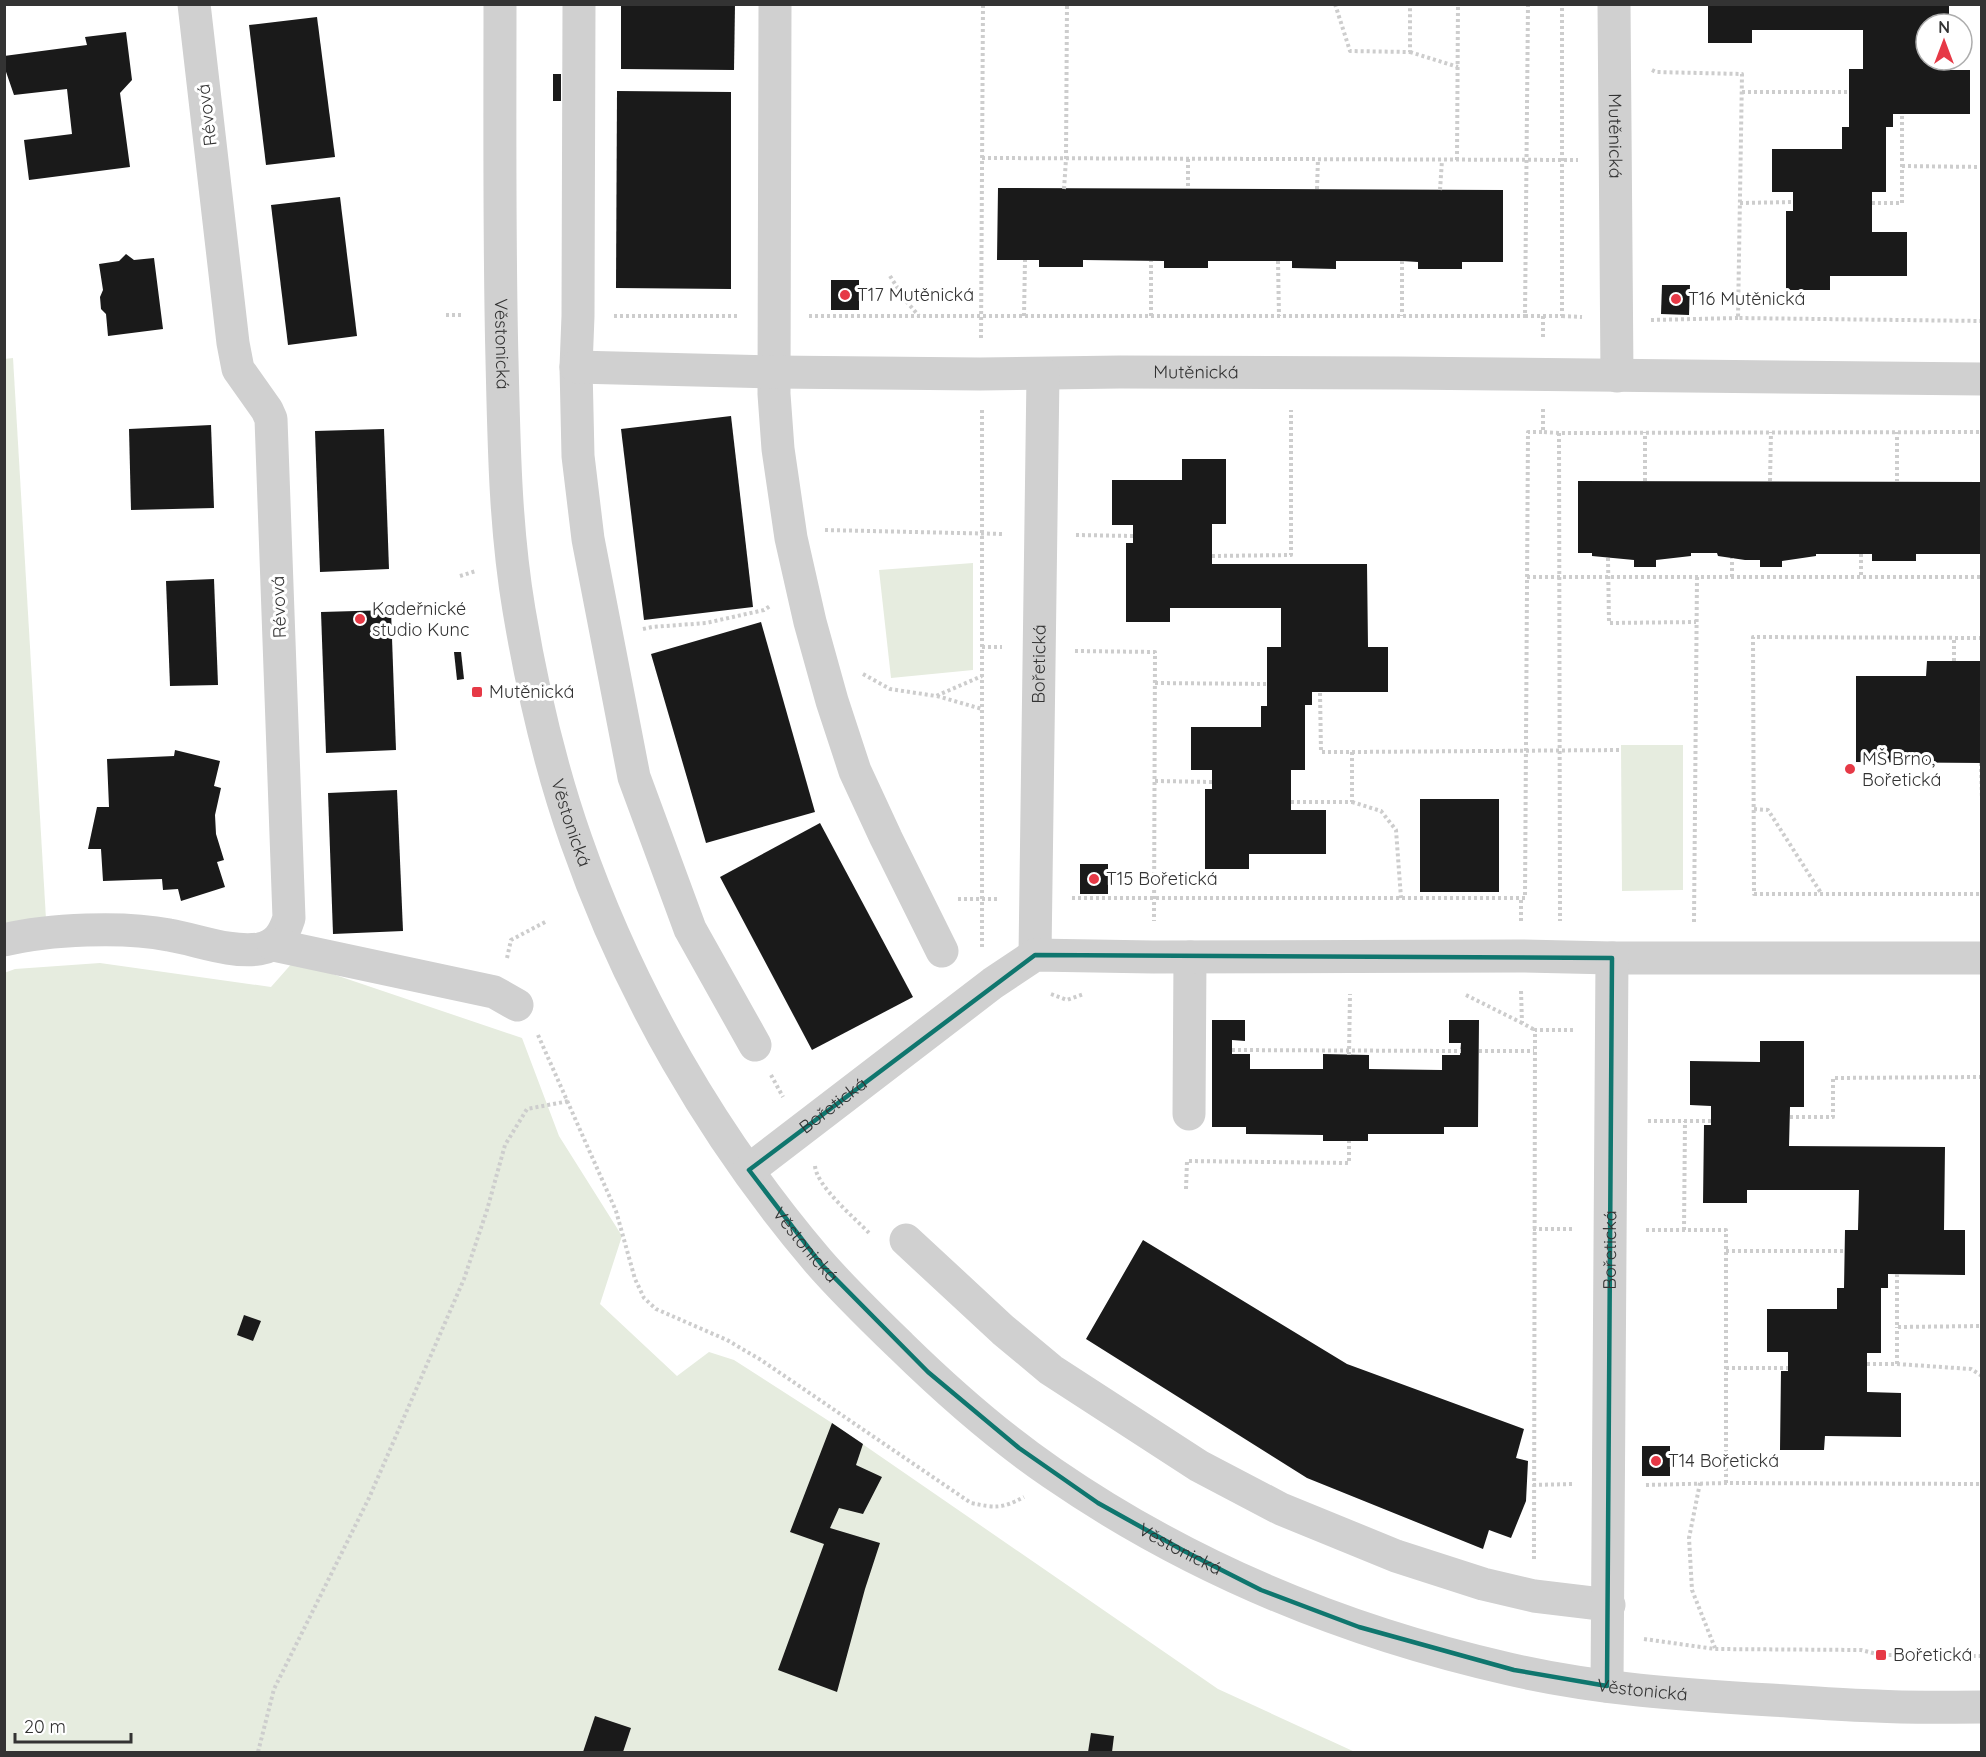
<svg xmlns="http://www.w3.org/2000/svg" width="1986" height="1757" font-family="Quicksand,sans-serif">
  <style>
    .green { fill: #e6ecdf }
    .building { fill: #1a1a1a }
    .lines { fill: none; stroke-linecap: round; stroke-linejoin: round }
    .path { stroke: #cdcdcd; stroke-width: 4; stroke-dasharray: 3 3; stroke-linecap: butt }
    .minor { stroke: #d0d0d0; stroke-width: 33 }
    .marked { fill: none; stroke: #0f766e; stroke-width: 4.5; stroke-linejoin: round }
    .poi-dot { fill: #e63946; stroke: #fff; stroke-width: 2 }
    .labels { text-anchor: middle; stroke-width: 6; stroke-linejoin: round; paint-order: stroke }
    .street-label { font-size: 18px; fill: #333; stroke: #fff }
    .poi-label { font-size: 18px; fill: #333; stroke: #fff; text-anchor: start }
  </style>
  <rect width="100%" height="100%" fill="#fff"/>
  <g class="green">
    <path d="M13 358 46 919 4 929V359Z"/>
    <path d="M973 563V670L891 678 879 570Z"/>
    <path d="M1621 745H1683V890L1622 891Z"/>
    <path d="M294 961 522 1038 559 1136 622 1236 600 1304 677 1376 709 1352 734 1360 832 1423 1218 1689 1355 1752H5L4 973 15 969 100 963 271 987Z"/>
  </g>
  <g class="building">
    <path d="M621 4H735L734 70 621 69Z"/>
    <path d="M1708 4H1949V24H1926V60H1949V70H1970V114H1893V127H1886V192H1872V232H1907V276H1830V290H1786V211H1793V192H1772V149H1842V127H1849V69H1863V30H1752V43H1708Z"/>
    <path d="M317 17 335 157 266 165 249 25Z"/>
    <path d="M126 32 132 80 120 93 130 167 29 180 24 140 72 134 67 89 14 95 4 66V56L87 45 85 37Z"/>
    <rect x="553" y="74" width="8" height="27"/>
    <path d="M617 91 731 92V289L616 288Z"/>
    <path d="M998 188 1503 190V262H1462V269H1418V262L1402 261H1336V269L1292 268V261H1208V268H1164V261L1083 260V267H1039V260H997Z"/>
    <path d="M340 197 357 336 288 345 271 205Z"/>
    <path d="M126 254 134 260 154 258 163 329 108 336 106 314 101 309 100 297 103 290 99 264 119 261Z"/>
    <rect x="831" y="280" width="28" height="30"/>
    <path d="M1662 285H1690L1689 315 1661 314Z"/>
    <path d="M731 416 753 607 644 620 621 429Z"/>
    <path d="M211 425 214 508 131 510 129 429Z"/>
    <path d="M384 429 389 569 320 572 315 431Z"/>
    <path d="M1182 459H1226V524H1212V564H1367L1368 647H1388V692H1312V705H1305V770H1291V810H1326V854H1249V869H1205V789H1212V770H1191V727H1261V706H1267V647H1281V608H1170V622H1126V543H1133V525H1112V480H1182Z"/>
    <path d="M1578 481 1982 482V554H1916V561H1872V554H1816V556L1782 561V567H1760V560H1745L1718 556 1717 553H1691V556L1656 560V567H1634V560L1592 556V553H1578Z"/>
    <path d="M214 579 218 685 170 686 166 581Z"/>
    <path d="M391 610 396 750 326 753 321 612Z"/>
    <path d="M761 622 815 812 706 843 651 654Z"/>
    <path d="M454 652H461L464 679 457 680Z"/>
    <path d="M1927 661H1982V763L1856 762V676H1926Z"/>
    <path d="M175 750 220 761 214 786 221 788 215 815 216 834 224 860 217 862 225 887 181 901 178 889 163 890 162 879 103 881 101 849H88L97 807H109L107 759 174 756Z"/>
    <path d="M397 790 403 931 333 934 328 793Z"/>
    <rect x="1420" y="799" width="79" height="93"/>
    <path d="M820 823 913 997 812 1050 720 877Z"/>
    <rect x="1080" y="864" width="28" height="30"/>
    <path d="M1212 1020H1245V1041L1232 1040V1054H1250V1069H1323V1054L1369 1055V1069L1442 1070V1055H1460L1461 1043H1449V1020H1479L1478 1127H1444V1134H1368V1141H1323V1135L1246 1134V1127H1212Z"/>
    <path d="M1760 1041H1804V1107H1790L1789 1146 1945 1147 1944 1230H1965V1275L1888 1274V1288H1881V1353H1867V1392L1901 1393V1437L1825 1436 1824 1450H1780L1781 1371H1788V1352H1767V1309H1837V1288H1844L1845 1230H1858L1859 1190H1747V1203H1703L1704 1125H1711V1106L1690 1105V1061L1760 1062Z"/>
    <path d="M1143 1240 1347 1364 1524 1429 1516 1458 1528 1461 1526 1501 1511 1538 1489 1530 1483 1549 1307 1478 1086 1339Z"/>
    <path d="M244 1315 261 1321 253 1341 237 1335Z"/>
    <path d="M832 1423 863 1444 856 1465 882 1477 863 1514 839 1508 830 1528 880 1543 865 1589 837 1692 778 1670 824 1544 790 1532Z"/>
    <rect x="1642" y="1446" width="28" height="30"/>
    <path d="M595 1716 631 1728 623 1752H583Z"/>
    <path d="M1091 1733 1114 1736 1112 1752H1088Z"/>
  </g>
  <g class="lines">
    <g class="path">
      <path d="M1335 4 1350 51 1410 52V4"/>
      <path d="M1528 4 1525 316H1543V339"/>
      <path d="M1410 52 1458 67"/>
      <path d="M1652 70 1656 72 1742 74 1738 318 1982 321"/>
      <path d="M1742 92H1849"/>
      <path d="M982 158 1578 160"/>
      <path d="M1188 159V189"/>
      <path d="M1457 160 1458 4"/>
      <path d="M1902 166 1982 167"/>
      <path d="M1064 189 1066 159 1067 4"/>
      <path d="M1317 189 1318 159"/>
      <path d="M1440 190 1442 160"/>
      <path d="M1740 203 1793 202"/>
      <path d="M1872 203H1902V114"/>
      <path d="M1278 261 1279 316"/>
      <path d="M1402 261V316"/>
      <path d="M890 276 906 301 919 316"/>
      <path d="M446 315H464"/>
      <path d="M614 316H739"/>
      <path d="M809 316H1525"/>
      <path d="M1024 316 1025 260"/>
      <path d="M1151 316V261"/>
      <path d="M1543 316H1562V4"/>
      <path d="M1562 316 1582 317"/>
      <path d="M1651 320 1738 318"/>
      <path d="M981 338 983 4"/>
      <path d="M1543 409V432L1559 433 1982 432"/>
      <path d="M1559 433 1560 921"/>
      <path d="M1645 481V432"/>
      <path d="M1770 481 1771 432"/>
      <path d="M1897 482V432"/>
      <path d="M825 530 1004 534"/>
      <path d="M1076 535 1133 536"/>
      <path d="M1861 554V577"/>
      <path d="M1212 556 1291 555V410"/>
      <path d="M1608 558 1609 623 1696 622"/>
      <path d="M460 576 476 571"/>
      <path d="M1527 577H1982"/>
      <path d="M1732 577V558"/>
      <path d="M643 629 652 627 706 623 764 610 770 606"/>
      <path d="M1982 638 1753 637 1754 894H1982"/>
      <path d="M982 647H1002"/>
      <path d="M1075 651 1155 652 1154 921"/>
      <path d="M1954 661V638"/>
      <path d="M863 674 890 689 936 696 982 676"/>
      <path d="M1155 683 1267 684"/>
      <path d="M937 696 982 709"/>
      <path d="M1352 752 1621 750"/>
      <path d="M1981 763 1982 800"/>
      <path d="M1155 781 1212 782"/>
      <path d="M1291 802H1352V752H1321L1320 692"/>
      <path d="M1352 802 1381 811 1396 830 1401 898"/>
      <path d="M1754 809 1768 810 1821 893"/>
      <path d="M1072 898H1521"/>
      <path d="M958 899H998"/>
      <path d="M1521 921V898H1525L1528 432H1543"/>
      <path d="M1694 922 1697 577"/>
      <path d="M982 947V409"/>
      <path d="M507 958 511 940 547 921"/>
      <path d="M1521 991 1522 1023 1535 1030"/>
      <path d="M1051 994 1067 1000 1084 994"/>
      <path d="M1466 995 1522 1023"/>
      <path d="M538 1035 616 1211 635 1279 644 1298 656 1309 727 1340 761 1360 971 1503C996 1508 1001 1509 1024 1497"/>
      <path d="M1232 1050 1461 1051"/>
      <path d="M1479 1051H1534"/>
      <path d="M1349 1055 1350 994"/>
      <path d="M771 1075 783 1097"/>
      <path d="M1790 1117H1833V1078L1982 1077"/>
      <path d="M1648 1121H1711"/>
      <path d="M815 1166C817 1187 854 1217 870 1234"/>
      <path d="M1186 1189 1187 1161 1349 1163V1141"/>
      <path d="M1533 1229H1574"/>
      <path d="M1646 1230H1726V1483"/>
      <path d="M1684 1230 1685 1121"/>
      <path d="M1726 1251H1845"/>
      <path d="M1897 1274V1327L1982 1326"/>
      <path d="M1867 1364H1897V1327"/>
      <path d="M1897 1364 1971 1369 1982 1376"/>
      <path d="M1726 1368H1788"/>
      <path d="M1700 1483 1689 1538 1692 1590 1715 1648"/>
      <path d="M1533 1485 1572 1484"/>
      <path d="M1646 1485 1726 1483 1982 1484"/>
      <path d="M1534 1559 1535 1030H1576"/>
      <path d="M1644 1639 1715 1649 1861 1650 1881 1655 1982 1656"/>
      <path d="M258 1752 274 1689 369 1498 464 1279 487 1210 505 1145 527 1109 569 1101"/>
    </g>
    <g class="minor">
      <path id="s1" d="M500 4C500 123 499 242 502 360 504 444 505 527 519 610 532 688 550 766 576 840 629 992 713 1138 818 1261 844 1291 872 1318 901 1346 947 1391 998 1436 1052 1473 1190 1568 1346 1632 1509 1669 1595 1689 1683 1695 1771 1700 1806 1702 1841 1705 1876 1706 1911 1708 1946 1707 1982 1707"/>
      <path d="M579 4 578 316 576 367 578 456 588 539 634 777 690 929 755 1045"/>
      <path d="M775 4 774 394 778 449 791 538 810 622 832 701 855 771 886 838 942 951"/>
      <path id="s2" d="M1614 4 1617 376"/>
      <path id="s3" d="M576 367 774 372 980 374 1120 372 1399 373 1982 379"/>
      <path d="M4 940C49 929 124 926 169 935 198 940 230 953 259 949 277 946 284 934 289 918L271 419 267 410 238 369 233 343 194 4"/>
      <path d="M274 945 494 992 517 1005"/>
      <path id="s4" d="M1035 955 1043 374"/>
      <path d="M1189 1114 1190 957"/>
      <path id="s5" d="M749 1170 993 983 1035 955 1153 957 1521 956 1612 958H1982"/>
      <path d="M906 1240 1003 1330 1051 1370 1199 1466 1281 1509 1396 1556 1483 1584 1534 1596 1609 1605"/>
      <path id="s6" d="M1607 1686 1612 958"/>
    </g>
  </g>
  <path class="marked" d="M1035 955 1612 958 1607 1686 1514 1670 1359 1627 1261 1590 1186 1552 1098 1503 1019 1448 928 1372 821 1264 749 1170Z"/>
  <g class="poi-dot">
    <circle cx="845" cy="295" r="6"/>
    <circle cx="1676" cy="299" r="6"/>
    <circle cx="360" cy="619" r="6"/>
    <rect x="471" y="686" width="12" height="12" rx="3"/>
    <circle cx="1850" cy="769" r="6"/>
    <circle cx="1094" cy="879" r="6"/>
    <circle cx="1656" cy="1461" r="6"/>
    <rect x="1875" y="1649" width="12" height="12" rx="3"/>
  </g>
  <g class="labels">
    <g class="street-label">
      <text transform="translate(207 115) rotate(-97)" y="6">Révová</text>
      <text dy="6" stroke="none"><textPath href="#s2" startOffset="132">Mutěnická</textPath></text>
      <text dy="6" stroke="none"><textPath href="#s1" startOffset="340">Věstonická</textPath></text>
      <text dy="6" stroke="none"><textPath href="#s3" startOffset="620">Mutěnická</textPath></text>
      <text transform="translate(279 607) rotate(-92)" y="6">Révová</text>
      <text dy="6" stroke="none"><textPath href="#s4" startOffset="291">Bořetická</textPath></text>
      <text dy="6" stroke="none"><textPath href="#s1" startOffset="826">Věstonická</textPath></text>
      <text dy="6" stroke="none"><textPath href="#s5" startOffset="106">Bořetická</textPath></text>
      <text dy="6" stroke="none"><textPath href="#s1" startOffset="1312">Věstonická</textPath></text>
      <text dy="6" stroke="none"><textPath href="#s6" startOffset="436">Bořetická</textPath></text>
      <text dy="6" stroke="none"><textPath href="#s1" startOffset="1798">Věstonická</textPath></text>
      <text dy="6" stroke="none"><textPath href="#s1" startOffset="2284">Věstonická</textPath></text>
    </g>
    <g class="poi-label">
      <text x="857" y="301">T17 Mutěnická</text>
      <text x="1688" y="305">T16 Mutěnická</text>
      <text x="372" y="615">Kadeřnické<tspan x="372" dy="21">studio Kunc</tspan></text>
      <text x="489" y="698">Mutěnická</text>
      <text x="1862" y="765">MŠ Brno,<tspan x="1862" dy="21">Bořetická</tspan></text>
      <text x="1106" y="885">T15 Bořetická</text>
      <text x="1668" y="1467">T14 Bořetická</text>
      <text x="1893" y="1661">Bořetická</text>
    </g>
  </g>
  <rect width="1986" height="1757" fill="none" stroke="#333333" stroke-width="12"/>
  <g transform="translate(1944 42)"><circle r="28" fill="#ffffff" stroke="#adadad" stroke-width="1.5"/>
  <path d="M0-4.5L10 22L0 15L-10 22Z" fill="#e63946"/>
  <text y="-9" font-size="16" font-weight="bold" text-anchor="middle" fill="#333333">N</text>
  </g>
  <path d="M15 1733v9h116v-9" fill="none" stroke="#333333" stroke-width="3"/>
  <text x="24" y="1733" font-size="18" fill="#333333" stroke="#ffffff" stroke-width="4.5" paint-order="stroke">20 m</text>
</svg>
